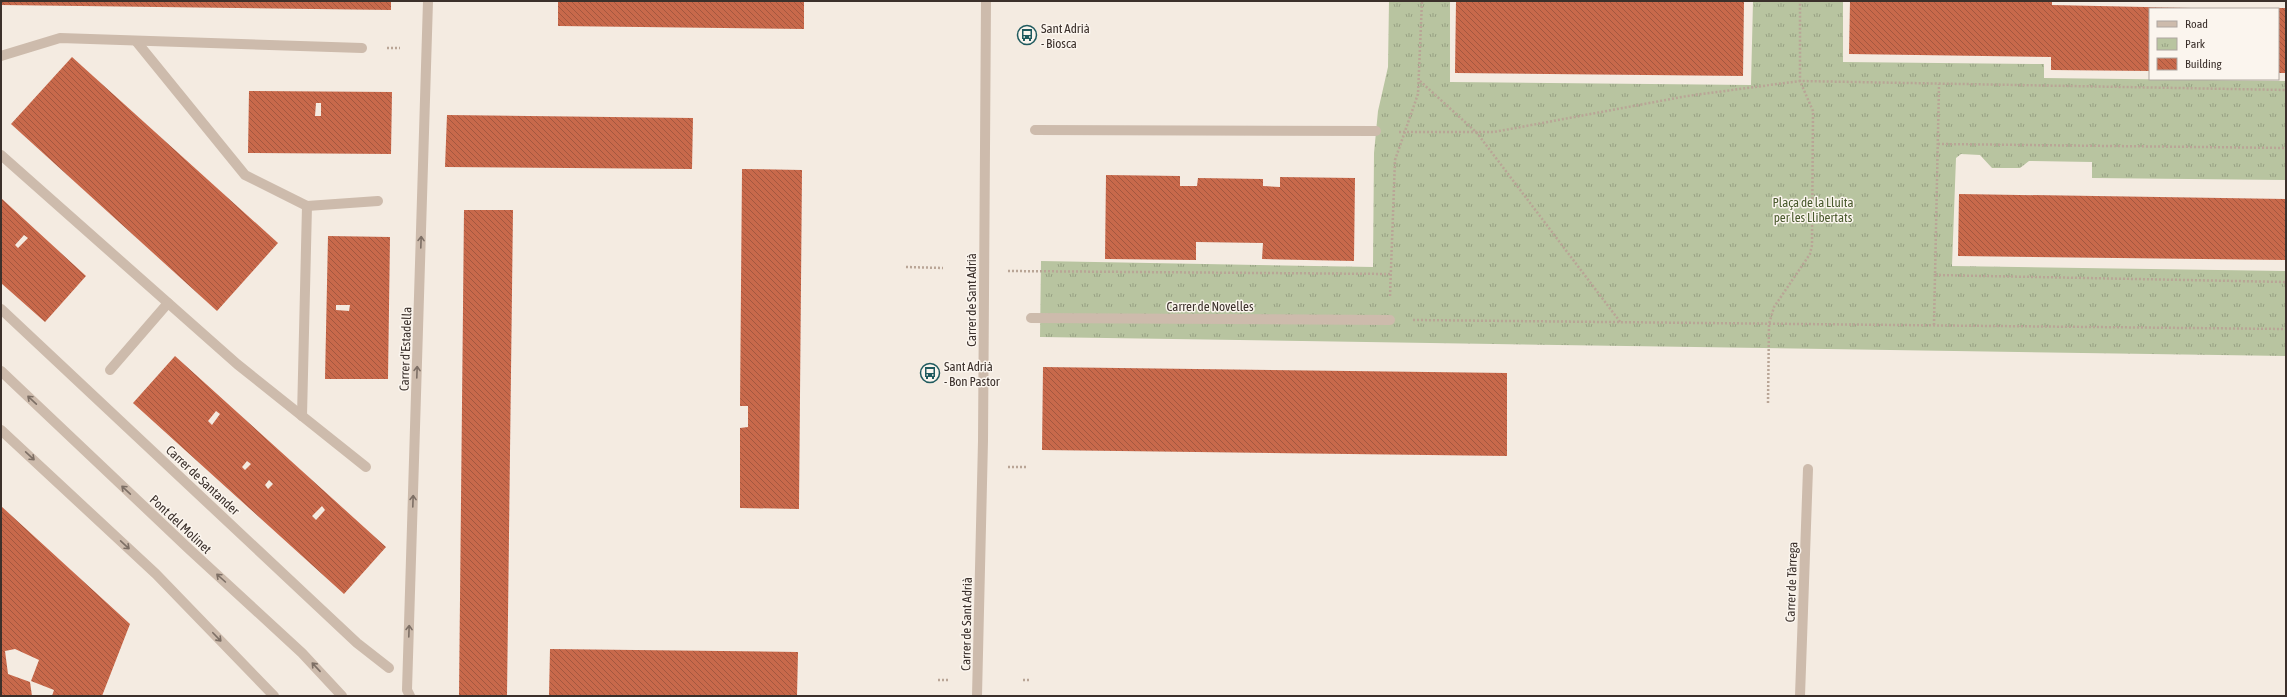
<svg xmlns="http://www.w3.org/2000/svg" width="2287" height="697" font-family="'Asap Condensed',sans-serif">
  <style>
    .park { fill: url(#park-tufts) }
    .building { fill: url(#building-back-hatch); fill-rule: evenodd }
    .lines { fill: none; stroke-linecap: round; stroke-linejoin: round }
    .path { stroke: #b9a596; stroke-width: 2.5; stroke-dasharray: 2 2; stroke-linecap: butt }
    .service { stroke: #cdbbac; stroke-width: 10 }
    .pedestrian { stroke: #cdbbac; stroke-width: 10 }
    .minor { stroke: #cdbbac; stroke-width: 10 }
    .tertiary { stroke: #cdbbac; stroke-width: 10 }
    .oneway { stroke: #7d6f65 }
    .labels { text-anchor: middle; stroke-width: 3; stroke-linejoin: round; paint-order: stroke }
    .poi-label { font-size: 13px; fill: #3b302b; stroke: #fbf5ee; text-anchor: start }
    .park-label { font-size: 13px; fill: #4a5a2e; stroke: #fbf5ee }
    .street-label { font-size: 13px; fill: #3b302b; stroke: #fbf5ee }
  </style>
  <defs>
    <pattern id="park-tufts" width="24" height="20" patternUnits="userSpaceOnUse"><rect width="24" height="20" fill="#b8c4a0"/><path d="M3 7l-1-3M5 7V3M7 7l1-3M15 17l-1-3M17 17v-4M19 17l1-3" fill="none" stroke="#97a083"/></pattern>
    <pattern id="building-back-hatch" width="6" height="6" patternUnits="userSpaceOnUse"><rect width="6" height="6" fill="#c8694b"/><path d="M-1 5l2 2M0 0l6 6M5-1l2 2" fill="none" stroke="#a4573f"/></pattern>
  </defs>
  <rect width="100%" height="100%" fill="#f4ebe1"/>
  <path class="park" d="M1389 1H1450V82L1751 85 1753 1H1843V62L2044 64V78L2286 81V180L2092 178V162L2029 161 2020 168H1992L1980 155 1961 154 1956 158 1952 266 2286 271V356L1040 337 1041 261 1373 267 1374 153 1378 111 1388 67Z"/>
  <g class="building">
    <path d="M1 1H391V10L1 5Z"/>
    <path d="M558 1H804V29L558 26Z"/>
    <path d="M1456 1H1744L1743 76 1455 73Z"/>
    <path d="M1850 1H2052V5L2238 9H2150V71L2051 70V57L1849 54Z"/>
    <path d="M2286 8V73H2278V8Z"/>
    <path d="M72 57 278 243 217 311 11 124Z"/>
    <path d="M249 91 392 92 391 154 248 153ZM316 103H321V116H315Z"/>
    <path d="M447 115 693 118 692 169 445 167Z"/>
    <path d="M742 169 802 170 799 509 740 508V428L748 427V406H740Z"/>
    <path d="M1106 175 1180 176V186H1197L1198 178 1263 179V186L1280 187V177L1355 178 1354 261 1262 259 1263 243 1196 242V260L1105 259Z"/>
    <path d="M1959 194 2286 199V260L1958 256Z"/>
    <path d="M1 198 86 276 45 322 1 283ZM24 235 28 238 18 248 15 245Z"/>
    <path d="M464 210H513L507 696H459Z"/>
    <path d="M328 236 390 237 388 379H325ZM336 305H350L349 311 336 310Z"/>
    <path d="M175 356 386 547 344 594 133 403ZM216 411 220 414 212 425 208 421ZM247 461 251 464 245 470 242 467ZM269 480 273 484 268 489 265 485ZM322 506 325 510 316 520 312 516Z"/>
    <path d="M1043 367 1507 373V456L1042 450Z"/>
    <path d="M1 506 130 624 102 696H52L54 690 31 681 39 660 15 649 5 651 8 674 30 682 32 696H1Z"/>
    <path d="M550 649 798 652 797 696H549Z"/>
  </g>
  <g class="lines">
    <g class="path">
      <path d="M387 48H400"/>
      <path d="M1420 81 1477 133 1621 323"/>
      <path d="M1399 132H1494L1687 96 1800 81 2286 90"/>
      <path d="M1938 144 2286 148"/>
      <path d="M906 267 943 268"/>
      <path d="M1008 271 1391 274"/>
      <path d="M1935 275 2286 282"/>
      <path d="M1390 296 1395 160 1418 94 1422 1"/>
      <path d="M1413 320 2286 329"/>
      <path d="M1934 325 1939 84"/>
      <path d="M1768 403 1769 324 1774 307 1810 254 1812 245 1813 111 1800 81V1"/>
      <path d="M1008 467H1027"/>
      <path d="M938 680H949"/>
      <path d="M1023 680H1031"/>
    </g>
    <g class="service">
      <path d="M136 41 245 175 307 206 378 201"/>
      <path d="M1 56 60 38 362 48"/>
      <path d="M1 155 237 364 366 467"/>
      <path d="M110 370 168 303"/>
      <path d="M302 416 307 206"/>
      <path d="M1800 696 1808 469"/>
    </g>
    <g class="pedestrian">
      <path d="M1035 130 1376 131"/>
      <path d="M1 309 357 643 389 668"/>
      <path d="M1031 318 1390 320"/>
    </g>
    <g class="minor">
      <path d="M410 696 407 690 428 1"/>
      <path d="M977 696 983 441 986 1"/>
    </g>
    <g class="tertiary">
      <path d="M1 371 189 549 302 653 342 696"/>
      <path d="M1 430 156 574 274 696"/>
    </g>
  </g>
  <defs><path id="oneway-shaft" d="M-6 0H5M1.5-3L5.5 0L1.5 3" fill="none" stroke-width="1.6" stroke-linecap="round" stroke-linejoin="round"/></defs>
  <g class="oneway">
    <use href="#oneway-shaft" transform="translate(421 242) rotate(-88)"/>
    <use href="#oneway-shaft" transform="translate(417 372) rotate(-88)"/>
    <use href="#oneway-shaft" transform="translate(32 400) rotate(-137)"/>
    <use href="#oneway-shaft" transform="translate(30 456) rotate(43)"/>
    <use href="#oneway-shaft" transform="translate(126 490) rotate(-137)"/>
    <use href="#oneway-shaft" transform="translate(413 501) rotate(-88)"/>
    <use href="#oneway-shaft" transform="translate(125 545) rotate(43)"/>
    <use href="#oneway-shaft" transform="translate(221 578) rotate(-138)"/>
    <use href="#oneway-shaft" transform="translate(409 631) rotate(-88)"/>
    <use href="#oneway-shaft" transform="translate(217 637) rotate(46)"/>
    <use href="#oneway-shaft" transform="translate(316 667) rotate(-133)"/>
  </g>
  <defs>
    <symbol id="bus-ring" viewBox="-11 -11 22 22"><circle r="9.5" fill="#fbf5ee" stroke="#1f5a5e" stroke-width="1.5"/><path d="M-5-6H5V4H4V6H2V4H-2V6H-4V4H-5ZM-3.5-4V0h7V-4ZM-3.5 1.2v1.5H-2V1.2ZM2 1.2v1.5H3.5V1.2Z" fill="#1f5a5e"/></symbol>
  </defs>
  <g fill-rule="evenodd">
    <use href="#bus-ring" x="1016" y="24" width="22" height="22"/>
    <use href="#bus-ring" x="919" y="362" width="22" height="22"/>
  </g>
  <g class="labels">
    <g class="poi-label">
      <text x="1041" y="33">Sant Adrià<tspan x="1041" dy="15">- Biosca</tspan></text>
      <text x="944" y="371">Sant Adrià<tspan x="944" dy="15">- Bon Pastor</tspan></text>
    </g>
    <g class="park-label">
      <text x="1813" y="207">Plaça de la Lluita<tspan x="1813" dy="15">per les Llibertats</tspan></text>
    </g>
    <g class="street-label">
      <text transform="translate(971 300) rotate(-90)" y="5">Carrer de Sant Adrià</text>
      <text x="1210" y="311">Carrer de Novelles</text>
      <text transform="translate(405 349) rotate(-88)" y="5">Carrer d'Estadella</text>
      <text transform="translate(203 480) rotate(43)" y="5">Carrer de Santander</text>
      <text transform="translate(181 524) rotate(43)" y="5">Pont del Molinet</text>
      <text transform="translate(1791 582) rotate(-88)" y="5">Carrer de Tàrrega</text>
      <text transform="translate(966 624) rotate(-89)" y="5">Carrer de Sant Adrià</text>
    </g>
  </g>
  <rect width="2287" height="697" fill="none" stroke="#3b302b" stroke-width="4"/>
  <rect x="2149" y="8" width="130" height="72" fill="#fbf5ee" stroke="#aea6a0"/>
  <rect x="2157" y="21" width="20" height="6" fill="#cdbbac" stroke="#aea6a0"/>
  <text x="2185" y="28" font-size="12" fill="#3b302b">Road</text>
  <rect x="2157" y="38" width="20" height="12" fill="url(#park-tufts)" stroke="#aea6a0"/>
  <text x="2185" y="48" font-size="12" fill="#3b302b">Park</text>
  <rect x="2157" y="58" width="20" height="12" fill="url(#building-back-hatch)" stroke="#aea6a0"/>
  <text x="2185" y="68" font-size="12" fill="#3b302b">Building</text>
</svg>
